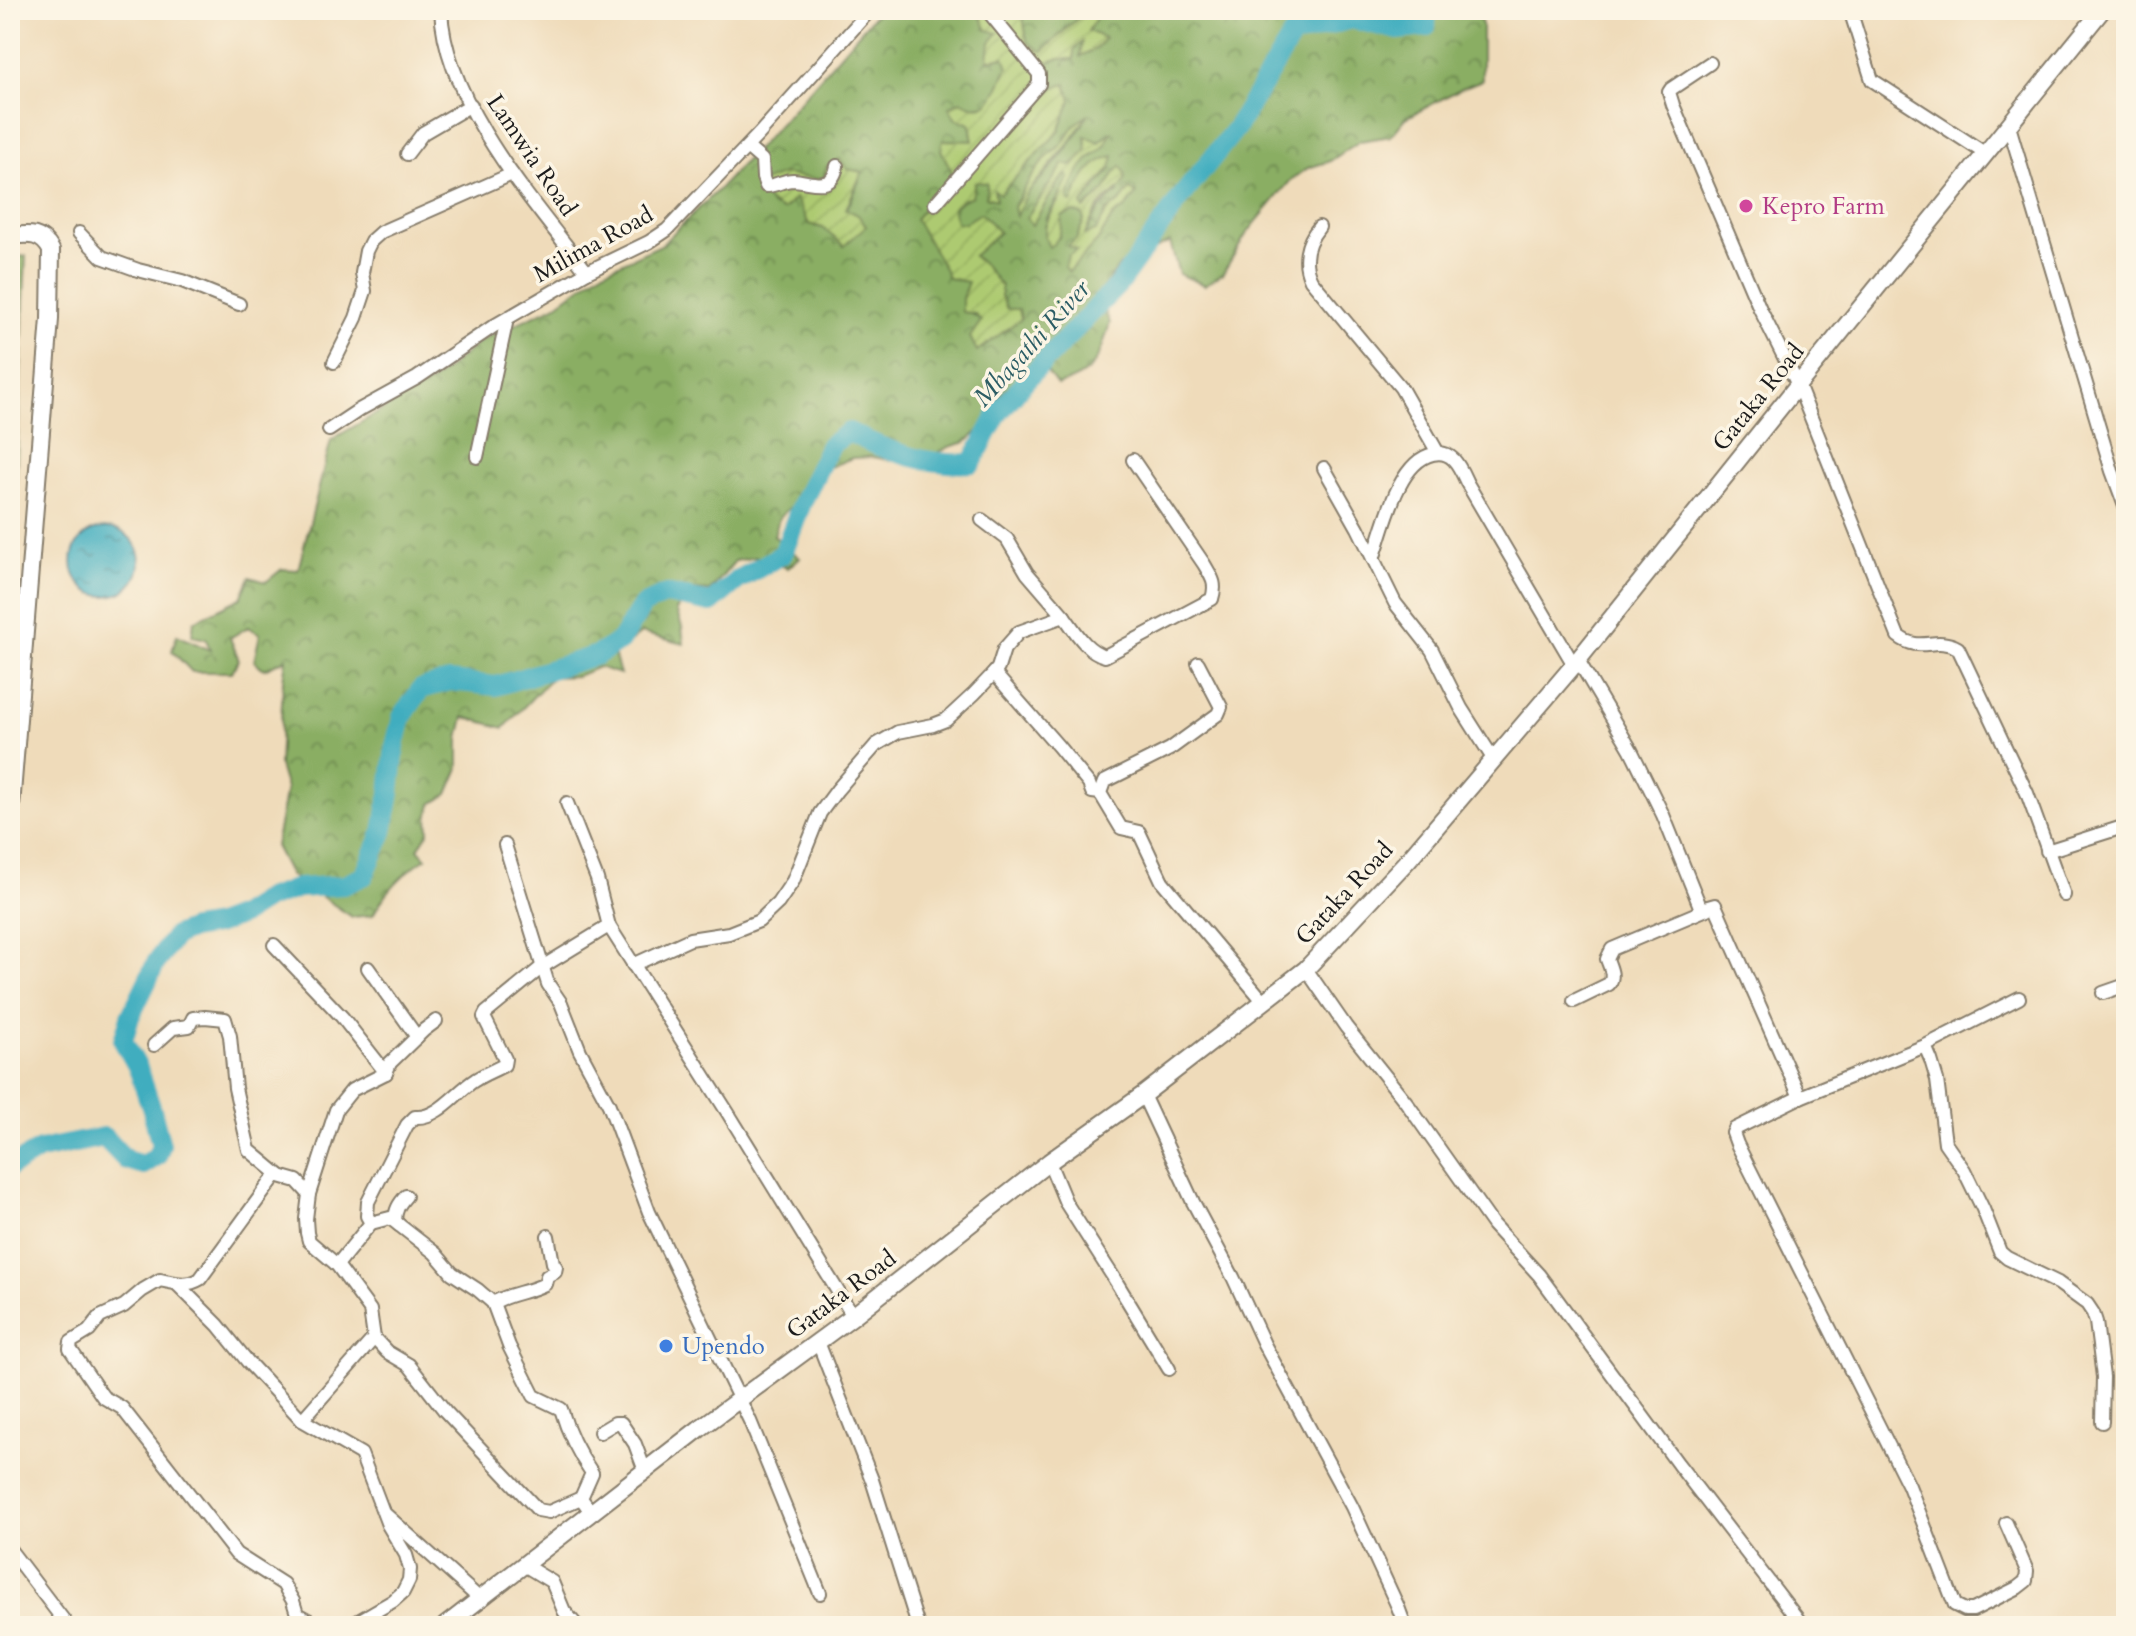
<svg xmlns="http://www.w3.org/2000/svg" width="2136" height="1636" font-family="Cardo,serif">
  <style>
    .forest { fill: url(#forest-crowns); stroke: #536540; stroke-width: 2; fill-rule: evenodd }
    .garden { fill: url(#garden-furrows); stroke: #647346; stroke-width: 2 }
    .water { fill: url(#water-ripples); stroke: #2e646e; stroke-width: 2 }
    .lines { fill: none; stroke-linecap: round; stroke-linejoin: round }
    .river { stroke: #40adbf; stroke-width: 20 }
    .street-casing { stroke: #867c6b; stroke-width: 16 }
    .secondary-casing { stroke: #867c6b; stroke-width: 20 }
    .street { stroke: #fff; stroke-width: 12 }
    .secondary { stroke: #fff; stroke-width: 16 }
    .hotel-dot { fill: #d1479c; stroke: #fcf5e5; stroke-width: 3 }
    .shop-dot { fill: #3f7fe0; stroke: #fcf5e5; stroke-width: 3 }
    .labels { text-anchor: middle; stroke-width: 7; stroke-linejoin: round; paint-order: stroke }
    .street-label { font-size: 24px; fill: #1c1c1c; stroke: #fcf5e5 }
    .hotel-label { font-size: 24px; fill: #b23c85; stroke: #fcf5e5; text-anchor: start }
    .shop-label { font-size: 24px; fill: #366cbe; stroke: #fcf5e5; text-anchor: start }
    .water-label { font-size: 26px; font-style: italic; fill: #2c5d65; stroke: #fcf5e5 }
  </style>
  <defs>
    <pattern id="forest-crowns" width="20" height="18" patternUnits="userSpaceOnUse" patternTransform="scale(2)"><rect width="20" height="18" fill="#8aae63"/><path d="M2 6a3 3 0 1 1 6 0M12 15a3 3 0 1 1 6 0" fill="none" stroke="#708d51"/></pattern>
    <pattern id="garden-furrows" width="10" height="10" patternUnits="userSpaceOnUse" patternTransform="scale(2)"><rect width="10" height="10" fill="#adca71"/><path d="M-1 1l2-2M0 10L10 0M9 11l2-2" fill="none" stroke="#94ad61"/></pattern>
    <pattern id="water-ripples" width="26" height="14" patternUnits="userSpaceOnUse" patternTransform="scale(2)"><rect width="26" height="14" fill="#40adbf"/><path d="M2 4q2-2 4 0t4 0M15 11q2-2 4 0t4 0" fill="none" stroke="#358c9a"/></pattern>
  </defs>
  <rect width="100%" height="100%" fill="#fcf5e5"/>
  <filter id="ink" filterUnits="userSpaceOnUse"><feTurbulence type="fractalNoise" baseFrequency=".0125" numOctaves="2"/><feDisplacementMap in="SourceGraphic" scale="16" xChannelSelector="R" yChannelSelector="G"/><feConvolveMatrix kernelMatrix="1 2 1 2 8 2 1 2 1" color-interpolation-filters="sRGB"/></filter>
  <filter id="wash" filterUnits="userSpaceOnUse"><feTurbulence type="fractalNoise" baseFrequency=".006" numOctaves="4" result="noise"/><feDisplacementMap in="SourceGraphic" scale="32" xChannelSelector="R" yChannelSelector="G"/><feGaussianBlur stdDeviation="1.8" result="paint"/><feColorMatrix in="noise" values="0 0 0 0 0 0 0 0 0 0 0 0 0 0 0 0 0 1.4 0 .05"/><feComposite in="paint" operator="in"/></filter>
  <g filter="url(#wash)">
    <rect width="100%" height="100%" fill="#efdbba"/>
    <g class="forest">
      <path d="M879 10H986L999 33 989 60 1004 57 1008 67C1002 79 996 104 981 106 977 107 972 105 967 105L955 118 970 124 973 141 943 140 953 174 915 219 946 270 948 278 968 282 962 299V311C987 317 981 325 983 348L995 336 1007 310 1001 296V286L984 265 972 256 999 233 964 223 956 224 953 208 962 200 971 196 975 182H987L1000 194 1059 131 1071 100 1053 88 1030 112 1032 102 1050 79 1047 62 1058 59H1074V50L1083 40 1081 56 1104 38 1087 32 1101 10H1476L1482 24V80L1462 88 1406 118 1391 136 1360 141 1330 161 1308 168 1290 181 1247 233 1223 273 1205 285 1179 274 1170 242 1120 265 1098 294 1110 323C1099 358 1096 375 1057 385L1037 358 994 401 984 426 966 442 949 447 916 464 872 457 852 458 827 468 812 494 788 509 779 518 774 536 800 558 788 568 756 557 735 561 710 591 693 590 676 610 682 627 684 644 641 633 630 642 610 640 620 674 598 667 577 676 552 677 504 728 464 717 459 739V768L448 794 432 804 428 818 429 831 418 849 426 858C403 873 386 891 373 915L352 917 290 875 275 846 286 789 279 766 283 680 286 659 264 669 254 661 260 634 248 627 230 638 239 660 231 672H192L172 651 177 635 210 650 206 639 192 636 194 621 241 598 250 577 266 582 282 569 298 570 331 440 434 380 483 339 553 307 601 272 661 245 717 191 778 126ZM1087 116C1071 150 1040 180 1014 206L1030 179 1044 160 1062 144 1075 125ZM1109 134C1104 152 1103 147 1089 159 1078 169 1071 185 1068 200L1072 204 1077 189 1111 169 1082 204 1083 209 1105 191 1113 175 1118 192C1102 203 1092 217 1085 236L1096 231 1107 211 1121 201 1130 190 1136 194 1126 207 1113 216 1098 240 1078 250 1069 246 1077 238 1084 220 1082 214 1073 212 1062 216 1059 237 1046 220 1069 178 1067 173 1026 218 1064 164 1073 166 1088 149ZM862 172 851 201 846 209 844 246 823 228 809 224 795 198 783 210 771 205 762 190Z"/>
      <path d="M1022 10H1086L1042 52 1027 42Z"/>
      <path d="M26 256 13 549 10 570V257Z"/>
    </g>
    <g class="garden">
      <path d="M986 10H1022L1027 42 1042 52 1086 10H1101L1088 31 1105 38 1096 49 1080 56 1082 42 1074 50V59H1058L1047 62 1051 79 1032 102 1030 111 1053 88 1066 84 1071 100 1059 131 1000 194 994 190 996 200 986 197 987 183 975 182 972 196 962 200 953 208 956 223H964L981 213 999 232 973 256 984 265 1001 286V296L1007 309H1019L1021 319 977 351 970 337 981 321 975 314 962 312V299L968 282 948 278 945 270 915 219 953 174 941 150 943 140 973 141 970 124 955 118 949 107 961 101C992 120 997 88 1008 67L1004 57 988 60 990 42 998 33 987 30 980 16Z"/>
      <path d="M1088 114 1071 141 1029 191 1016 216 1014 207 1030 179 1044 160 1062 144 1075 125Z"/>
      <path d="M1111 133C1103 155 1097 148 1085 163 1076 174 1071 186 1068 200L1072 203C1079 184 1091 160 1114 156L1111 168 1082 204 1084 209 1105 191 1113 175 1121 166C1134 184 1115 191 1104 201 1096 209 1089 224 1085 235L1096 231 1107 211 1121 201 1130 189 1136 194 1126 207 1113 216 1098 240 1069 272 1065 267 1068 256 1077 250 1068 246 1077 238 1084 220 1082 214 1073 212 1062 216C1061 229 1061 240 1049 247 1039 229 1049 219 1057 203 1061 194 1064 186 1069 178L1067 174 1059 182 1032 225 1026 218 1064 164 1073 166 1087 149 1085 136 1099 142Z"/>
      <path d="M840 159 847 169 862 172 846 209 858 215 866 226 844 246 823 228 809 224 795 198 783 210C770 205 761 196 763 182L783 174 823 180 827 166Z"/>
    </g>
    <circle class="water" cx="106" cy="562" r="34"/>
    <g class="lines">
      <path class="river" d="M10 1167 40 1150 104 1137 126 1160 143 1165 157 1156 161 1145 152 1110 138 1068 123 1041 130 1017 157 961 175 936 192 929 216 925 242 915 267 899 298 888 344 885 364 876 383 832 390 793 395 746 402 717 421 689 450 681 496 686 597 655 620 641 643 605 666 594 711 603 738 580 783 554 802 503 830 445 849 432C888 452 928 466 972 463L997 415 1026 380 1119 284 1182 196 1236 128 1292 36 1352 19 1398 30 1426 27 1427 10"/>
    </g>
  </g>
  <g filter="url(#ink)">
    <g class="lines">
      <defs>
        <g id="street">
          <path d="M441 10C445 102 533 202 587 272"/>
          <path d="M1850 10 1872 80 1986 154"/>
          <path d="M1710 63 1671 89 1669 92 1673 105 1760 309 1798 385 1898 636C1921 654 1934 635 1958 648L2027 793 2064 895"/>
          <path d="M2009 126 2112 471 2126 509"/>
          <path d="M747 147 762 160 763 178 766 186C776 186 783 180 793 180 812 181 832 193 837 166"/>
          <path d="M407 154 423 133 471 105"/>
          <path d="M935 204 1039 84V74L987 10"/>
          <path d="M1319 227C1306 243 1302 262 1311 280L1401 388 1438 453"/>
          <path d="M79 233 102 257 138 270 182 281 239 304"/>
          <path d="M334 362 356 318 365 291 362 273 366 251 371 241 381 232 512 174"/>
          <path d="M329 430 359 410 417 378 494 326 587 272 649 242 667 230 759 134 870 10"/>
          <path d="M477 457 507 319"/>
          <path d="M1324 468 1358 528 1395 603 1432 650 1461 708 1494 760"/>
          <path d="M1373 559C1384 529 1397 462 1433 454 1453 449 1460 468 1467 483L1574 665"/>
          <path d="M1064 616C1075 631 1086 651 1105 656L1212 599C1217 583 1212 578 1204 564L1133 460"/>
          <path d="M1578 660 1631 750 1663 815 1701 909 1715 905 1800 1097"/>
          <path d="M1198 663 1221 707 1218 714 1170 749 1104 782 1100 793 1121 828 1139 832 1162 881 1264 1002"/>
          <path d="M994 673 1058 746 1089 784 1092 792 1100 793"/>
          <path d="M567 803 597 879 609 926"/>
          <path d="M505 845 548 984 561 1003 580 1051 609 1105 649 1212 750 1421 820 1593"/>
          <path d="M2047 851 2126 826"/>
          <path d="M274 945 342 1017 386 1073 352 1090 336 1110 309 1194 306 1219 307 1233 309 1241 337 1265"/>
          <path d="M633 965 690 939 729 933 759 921 778 903 793 881 820 813 837 790 876 745 898 732 933 725 946 720 974 694 994 673 998 668 1004 649 1019 632 1064 616 1027 573 1007 539 982 520"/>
          <path d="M368 968 417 1037"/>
          <path d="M1306 969 1346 1027 1406 1102 1493 1225 1539 1275 1678 1464 1803 1626"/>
          <path d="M2103 993 2126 985"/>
          <path d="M1574 1001 1609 984C1615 976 1610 968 1607 959L1612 949 1707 909"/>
          <path d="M154 1045 173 1028 189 1026 193 1018 205 1017 225 1019 230 1036 235 1088 249 1150 279 1175"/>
          <path d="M1925 1046 2019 998"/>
          <path d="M386 1073 390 1063 424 1030 436 1021"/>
          <path d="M1143 1095 1193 1202 1233 1277 1264 1344 1352 1507 1398 1607 1405 1626"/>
          <path d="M1049 1162 1066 1203 1112 1275 1169 1369"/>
          <path d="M309 1194 297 1181 276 1175 200 1279C187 1287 175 1283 160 1280L143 1290 124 1306 100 1317 89 1331 71 1342 70 1349 103 1397 122 1408 236 1554 283 1584 293 1601 297 1614 319 1626"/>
          <path d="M371 1223 390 1218 435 1253 452 1273 478 1290 493 1303 509 1346 534 1396 561 1409C568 1433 578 1453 592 1473L581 1498 591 1512"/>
          <path d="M399 1225 395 1221C395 1210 399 1204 406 1196"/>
          <path d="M177 1284 218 1325 248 1362 302 1420 361 1454 388 1525 406 1555 410 1569 409 1580 403 1592 393 1601 350 1626"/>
          <path d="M493 1303C510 1293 527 1293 545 1284L547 1276 555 1272 556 1267 553 1263 548 1236"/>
          <path d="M818 1342 872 1480 918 1626"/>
          <path d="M302 1420 374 1338"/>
          <path d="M600 1432 615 1423H621L635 1444 645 1471"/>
          <path d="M581 1498 549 1512 538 1510 445 1411 409 1365 387 1352 374 1338 370 1310 337 1265 371 1223 367 1216 368 1202 407 1125 415 1117C438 1119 457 1091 475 1080 484 1074 495 1070 504 1065L505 1059 484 1017 486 1013 542 967 609 926 728 1113 853 1316"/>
          <path d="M384 1513 480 1599"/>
          <path d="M2006 1523 2027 1571 2026 1581 2017 1588 1973 1610H1965L1955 1605 1909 1486 1737 1144 1733 1133 1735 1129 1800 1097 1925 1046 1931 1060 1937 1080 1945 1143 1964 1170 1983 1209 2000 1252 2007 1258 2058 1283 2087 1304 2093 1313 2096 1322 2103 1377 2102 1422"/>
          <path d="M10 1550 68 1626"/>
          <path d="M524 1565 552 1582 564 1611 577 1626"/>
        </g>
        <g id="secondary">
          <path d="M10 236C29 234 41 232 51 250L50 319 10 819"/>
          <path d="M445 1626 699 1429 853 1316 1049 1162 1143 1095 1306 969 1408 860 1574 665 1798 385 2102 10"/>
        </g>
      </defs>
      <use href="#street" class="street-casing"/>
      <use href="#secondary" class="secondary-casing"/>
      <use href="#street" class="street"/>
      <use href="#secondary" class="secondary"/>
    </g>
  </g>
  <circle class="hotel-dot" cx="1746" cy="206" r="8"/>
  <circle class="shop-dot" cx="666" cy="1346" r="8"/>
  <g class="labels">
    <g class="street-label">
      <text transform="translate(532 155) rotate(56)" y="8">Lamwia Road</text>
      <text transform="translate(593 244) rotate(-29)" y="8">Milima Road</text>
      <text transform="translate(1758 397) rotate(-51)" y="8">Gataka Road</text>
      <text transform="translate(1344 893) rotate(-47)" y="8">Gataka Road</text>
      <text transform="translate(841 1294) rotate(-37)" y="8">Gataka Road</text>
    </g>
    <g class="hotel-label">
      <text x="1762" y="214">Kepro Farm</text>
    </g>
    <g class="shop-label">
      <text x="682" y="1354">Upendo</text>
    </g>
    <g class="water-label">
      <text transform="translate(1031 343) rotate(-48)" y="9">Mbagathi River</text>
    </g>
  </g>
  <rect width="2136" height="1636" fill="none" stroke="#fcf5e5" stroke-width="40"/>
</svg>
